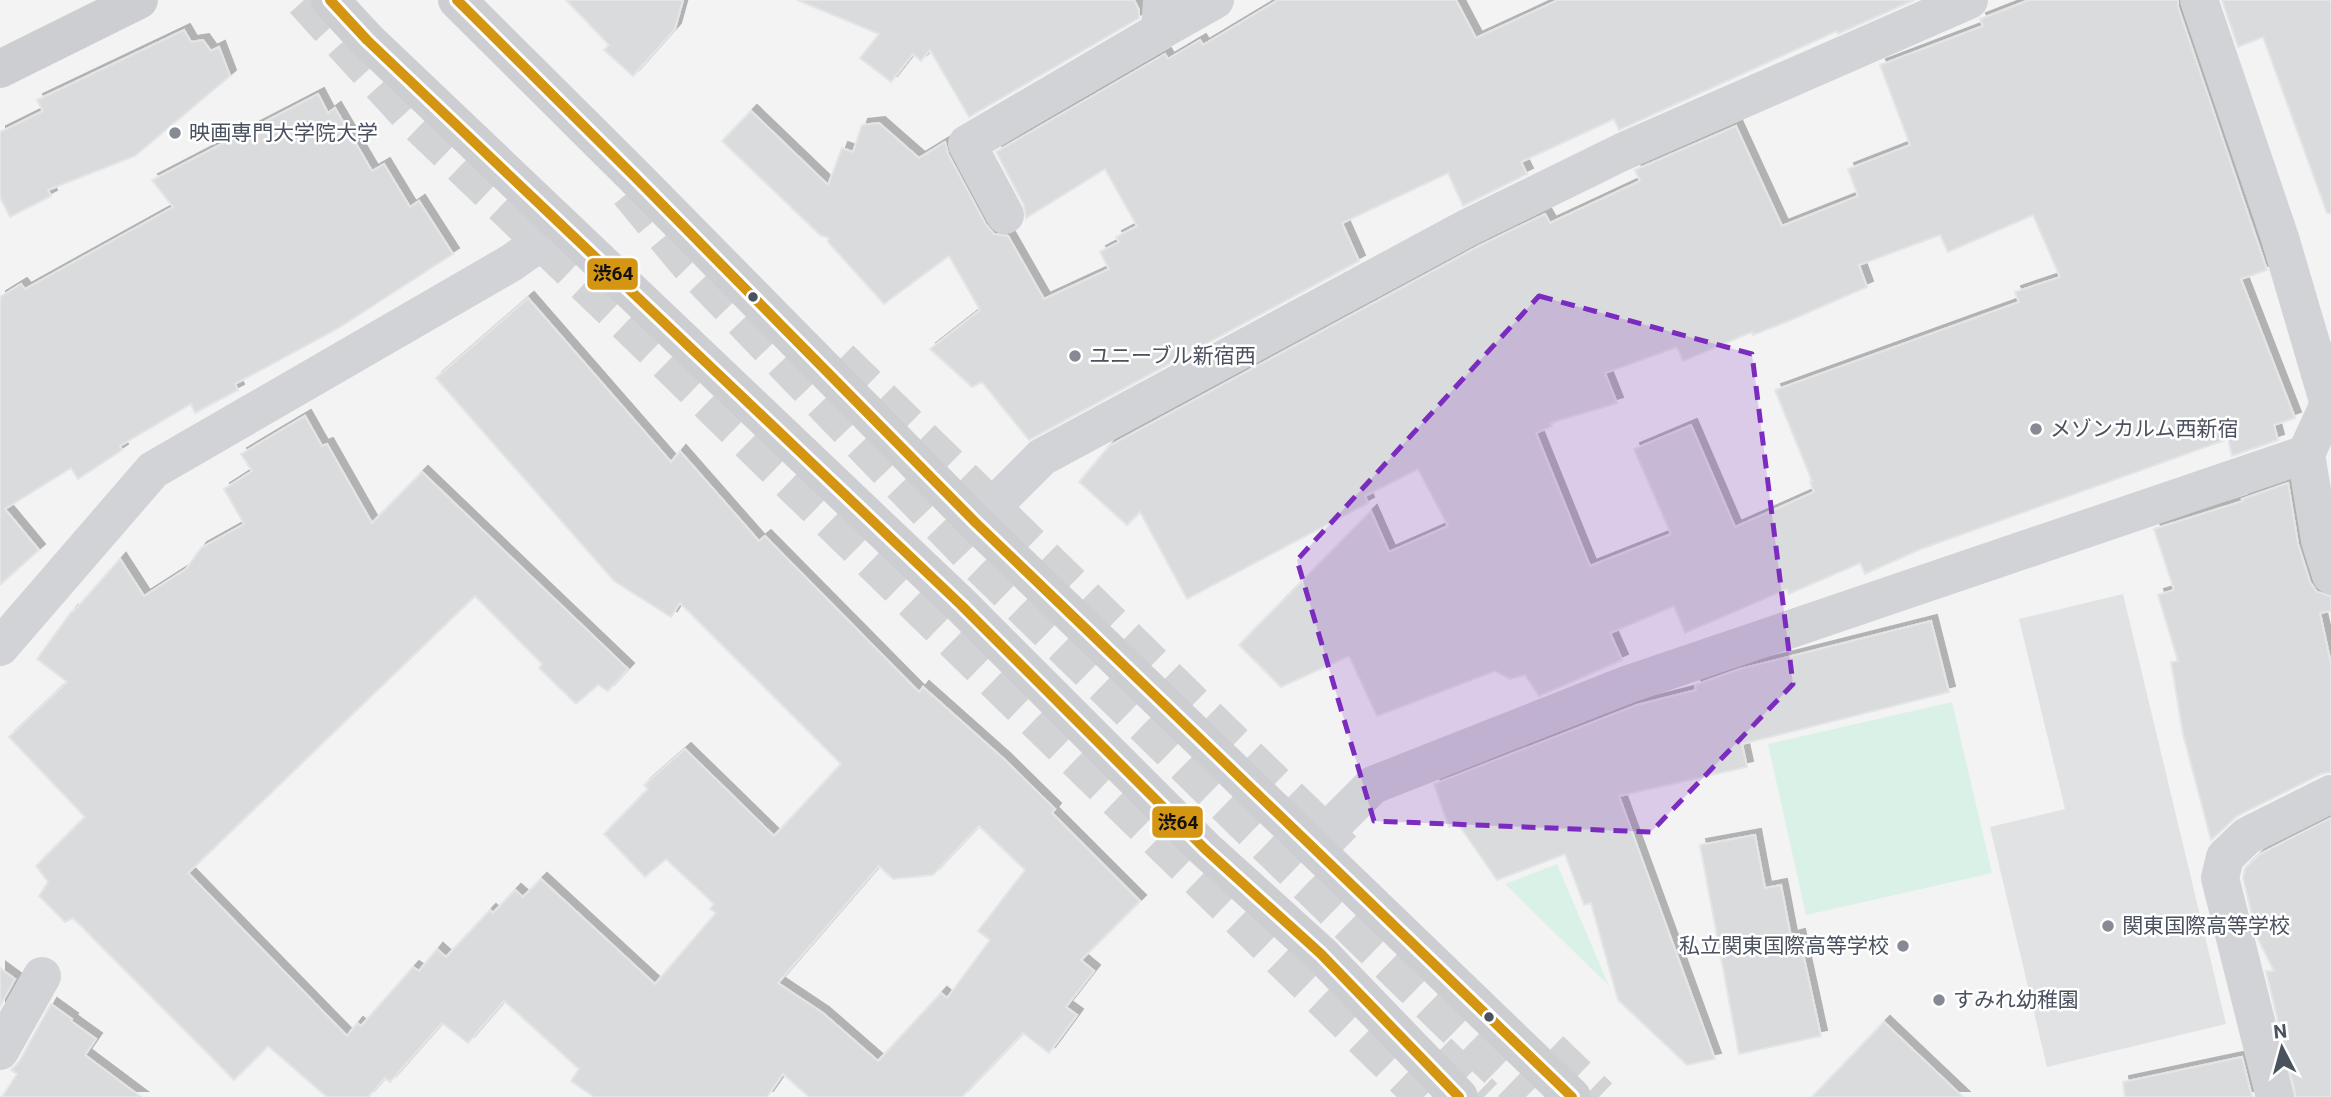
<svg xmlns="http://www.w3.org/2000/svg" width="2331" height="1097" font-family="Roboto,'Noto Sans JP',sans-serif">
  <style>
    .education { fill: #e1e2e3 }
    .green { fill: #d9f1e7 }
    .building { fill: #dadbdd; stroke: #e4e5e6; stroke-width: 2; fill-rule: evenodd; filter: url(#shadow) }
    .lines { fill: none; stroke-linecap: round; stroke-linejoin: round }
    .highway-tunnel { stroke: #d1d3d5; stroke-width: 38; stroke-dasharray: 38 19; stroke-linecap: butt }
    .minor { stroke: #d2d3d6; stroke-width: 38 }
    .major { stroke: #cdced2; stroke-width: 38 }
    .bus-1-casing { stroke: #fff; stroke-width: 16 }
    .bus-1 { stroke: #d49513; stroke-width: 10 }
    .marked { fill: #7b2cbf; fill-opacity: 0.2; stroke: #7b2cbf; stroke-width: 5; stroke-dasharray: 14 9; stroke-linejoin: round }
    .poi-dot { fill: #858a93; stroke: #fff; stroke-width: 2.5 }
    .bus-dot { fill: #4a515f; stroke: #fff; stroke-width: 2.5 }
    .labels { text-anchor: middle; stroke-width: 5; stroke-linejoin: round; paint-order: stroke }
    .poi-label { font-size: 21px; fill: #4a515f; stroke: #fff; text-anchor: start }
    .line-badge { stroke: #fff; stroke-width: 2.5 }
    .pale-badge-label { font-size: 19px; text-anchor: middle; font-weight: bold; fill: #111 }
  </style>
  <defs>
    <filter id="shadow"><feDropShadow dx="6" dy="-6" stdDeviation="0" flood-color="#0004"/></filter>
  </defs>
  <rect width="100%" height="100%" fill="#f3f3f3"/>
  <path class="education" d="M2123 594 2226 1024 2047 1067 1990 827 2065 809 2019 619Z"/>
  <g class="green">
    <path d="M1952 702 1992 873 1806 915 1768 744Z"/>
    <path d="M1557 864 1609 986 1505 884Z"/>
  </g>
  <g class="building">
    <path d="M566 0H683L675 29 633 76 604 50 609 45Z"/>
    <path d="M797 0H1134L1139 10V18L969 117 930 50 921 61 913 54 891 82 860 58 879 34Z"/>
    <path d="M1278 0H1456L1476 38 1558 0H1914L1838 34 1837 31 1619 130 1614 119 1521 162 1527 174 1463 206 1448 173 1342 223 1359 261 1029 440 982 382 972 387 930 349 980 310 949 256 884 304 828 242 829 238 820 235 722 141 751 111 828 185 842 148 853 152 862 125 879 123 919 158 945 142 948 154 986 225 994 234 1008 236 1044 299 1109 269 1100 252 1119 242 1116 237 1137 226 1105 169 1026 218 1024 205 996 152 1165 54 1168 59 1200 40 1203 45Z"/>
    <path d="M2029 0H2178V7L2267 270 2241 279 2295 418 2274 425 2278 440 2232 456 2228 439 1921 549 1865 574 1860 563 1789 594 1787 589 1685 633 1674 606 1610 633 1622 660 1539 696 1525 675 1510 679 1495 671 1377 716 1349 656 1281 687 1239 645 1371 511 1389 552 1448 526 1418 469 1365 496 1368 503 1187 599 1140 512 1127 525 1079 482 1109 446 1479 246 1545 214 1550 223 1640 181 1635 170 1736 126 1782 226 1858 196 1848 169 1910 145 1880 65 1983 26 1980 19ZM2033 215 2060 277 2015 292 2019 302 1775 390 1812 481 1810 482 1814 492 1735 527 1691 425 1634 449 1671 534 1590 566 1536 433 1552 426 1550 423 1617 403 1605 373 1677 347 1683 361 1752 332 1753 335 1791 320 1867 287 1859 265 1940 235 1948 252Z"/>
    <path d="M2222 0H2331V213H2327L2263 37 2238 47Z"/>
    <path d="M184 30 191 42 203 40 211 51 219 47 230 76 135 156 48 190 51 196 10 217 0 197V132L43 111 37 100Z"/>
    <path d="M318 94 328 113 335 108 372 171 384 164 410 207 419 201 453 254 337 329 235 384 238 390 195 413 191 404 120 446 122 450 78 479 71 468 5 509 39 550 0 585V297L21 284 25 289 173 207 152 180Z"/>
    <path d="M528 298 671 462 680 451 759 541 765 536 919 692 923 687 1004 759 1055 809 1052 813 1140 901 1081 960 1094 971 1066 1007 1077 1015 1049 1053 1023 1033 962 1097H809L783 1074 767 1097H594L571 1081 579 1069 504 1001 468 1043 442 1023 390 1082 385 1078 368 1097H327L268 1046 234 1080 73 918 65 922 39 896 48 882 36 866 85 817 9 737 67 682 37 659 72 611 73 612 120 559 144 596 186 569 201 548 244 524 224 489 252 471 241 454 305 416 322 446 327 444 372 523 422 472 628 669 608 691 598 685 576 704 539 668 542 664 475 596 188 873 347 1036 357 1023 361 1026 413 967 419 971 437 949 446 957 490 910 493 913 515 890 523 897 541 879 655 984 716 913 710 909 714 904 666 859 645 877 604 834 648 789 644 785 685 749 774 836 841 764 680 603 671 617 614 581 436 378ZM979 826 1025 870 978 931 990 940 947 998 941 993 878 1061 823 1013 778 983 879 866 893 879 933 875Z"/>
    <path d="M2288 483 2298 544 2310 582 2317 592 2331 596V611L2320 613 2331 664V772L2321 774 2237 816 2211 840 2183 734 2171 662 2178 661 2158 595 2174 590 2154 529 2243 501 2242 499Z"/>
    <path d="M1931 621 1949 692 1742 744 1747 767 1619 796 1715 1059 1687 1065 1618 1000 1591 903 1584 905 1565 854 1497 880 1458 824 1449 827 1434 784 1637 705 1696 690 1695 685 1740 669Z"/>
    <path d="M2331 818V1097H2296L2266 971H2274L2257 937 2243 878 2245 868 2260 854Z"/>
    <path d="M1755 835 1765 888 1781 885 1791 937 1799 935 1821 1036 1739 1054 1700 845Z"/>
    <path d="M0 968 15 979 0 1006Z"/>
    <path d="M51 1004 72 1019 71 1021 96 1039 85 1055 141 1097H2L17 1074 11 1070 19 1062Z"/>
    <path d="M1884 1022 1963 1097H1812Z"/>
    <path d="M2242 1057 2252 1097H2125L2123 1082Z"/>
  </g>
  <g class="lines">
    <g class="highway-tunnel">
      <path d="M304 0 408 114 639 335 1424 1097"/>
      <path d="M629 192 687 262 973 558 1526 1097"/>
      <path d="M840 359 1343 850"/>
      <path d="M1550 1050 1599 1097"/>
      <path d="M1438 1052 1484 1097"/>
    </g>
    <g class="minor">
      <path d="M1162 0 1160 31 1215 0"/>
      <path d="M2199 0 2280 238 2329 404 2306 454 2320 540 2331 575"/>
      <path d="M1005 215 967 144 1160 31"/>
      <path d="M976 523 1042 457 1469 227 1622 152 1969 0"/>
      <path d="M0 647 153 470 511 263 562 227"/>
      <path d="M1312 846 1373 785 1629 684 2306 454"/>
      <path d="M0 1051 42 976"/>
      <path d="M2275 1097 2220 878 2225 857 2247 836 2331 794"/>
    </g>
    <g class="major">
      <path d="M330 0 367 40 961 605 1205 849 1321 954 1459 1097"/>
      <path d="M457 0 635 177 976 523 1572 1097"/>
      <path d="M0 69 139 0"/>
    </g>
    <defs>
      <g id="bus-1">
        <path d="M330 0 367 40 961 605 1205 849 1321 954 1459 1097"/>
        <path d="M457 0 635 177 976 523 1572 1097"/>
      </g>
    </defs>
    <use href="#bus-1" class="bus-1-casing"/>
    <use href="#bus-1" class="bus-1"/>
  </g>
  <path class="marked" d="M1539 296 1752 354 1793 684 1651 832 1374 821 1297 560Z"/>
  <g class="poi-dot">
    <circle cx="175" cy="133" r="7"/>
    <circle cx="1075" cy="356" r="7"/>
    <circle cx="2036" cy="429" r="7"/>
    <circle cx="2108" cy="926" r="7"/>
    <circle cx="1903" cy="946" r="7"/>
    <circle cx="1939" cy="1000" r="7"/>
  </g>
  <g class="bus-dot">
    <circle cx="753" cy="297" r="6"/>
    <circle cx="1489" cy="1017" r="6"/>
  </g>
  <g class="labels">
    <g class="poi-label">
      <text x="189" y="140">映画専門大学院大学</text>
      <text x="1089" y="363">ユニーブル新宿西</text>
      <text x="2050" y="436">メゾンカルム西新宿</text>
      <text x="2122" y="933">関東国際高等学校</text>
      <text x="1889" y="953" text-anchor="end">私立関東国際高等学校</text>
      <text x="1953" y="1007">すみれ幼稚園</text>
    </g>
  </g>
  <g class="line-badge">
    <rect x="586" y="257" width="53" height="34" rx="7" fill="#d49513"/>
    <rect x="1151" y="805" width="53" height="34" rx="7" fill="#d49513"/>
  </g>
  <g class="pale-badge-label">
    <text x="613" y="280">渋64</text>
    <text x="1178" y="829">渋64</text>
  </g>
  <g transform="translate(2282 1048) rotate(354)" stroke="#ffffff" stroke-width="5" paint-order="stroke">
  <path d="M0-5L12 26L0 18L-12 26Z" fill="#4a515f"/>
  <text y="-10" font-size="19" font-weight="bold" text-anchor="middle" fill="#4a515f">N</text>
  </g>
</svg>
